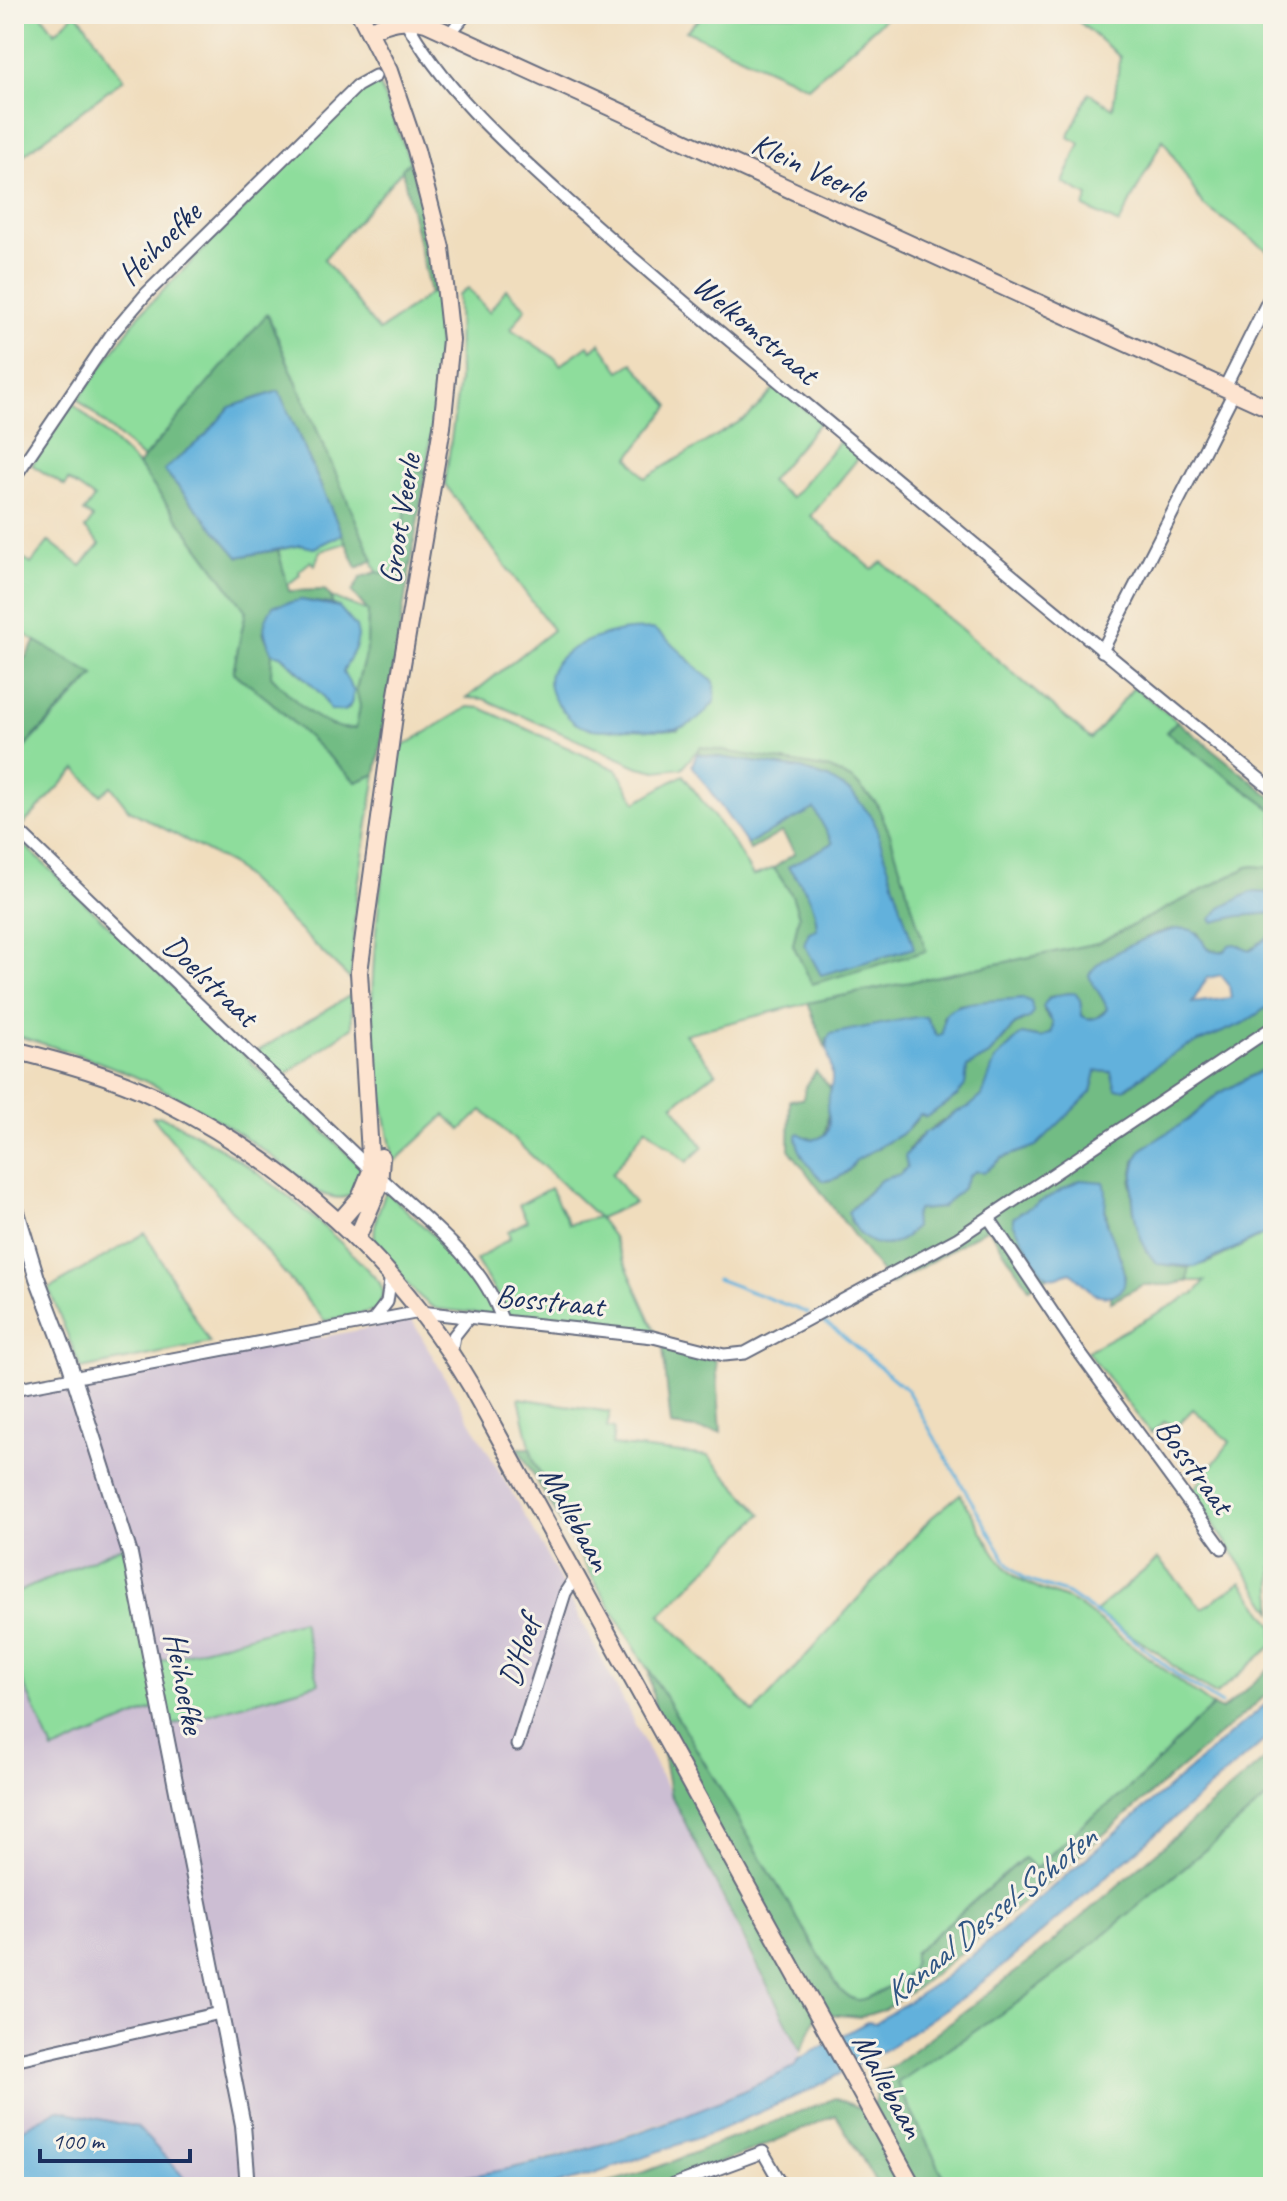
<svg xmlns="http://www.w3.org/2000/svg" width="1287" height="2201" font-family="Caveat,sans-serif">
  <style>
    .industrial { fill: #ccbed3 }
    .green { fill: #8edd9c; stroke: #54867d; stroke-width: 2; fill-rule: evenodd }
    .forest { fill: #72bc84; stroke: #467671; stroke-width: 2 }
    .water { fill: #62b1dc; stroke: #3e709d; stroke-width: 2; fill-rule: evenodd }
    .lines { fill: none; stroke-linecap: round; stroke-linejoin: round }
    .stream { stroke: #62b1dc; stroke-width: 3 }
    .minor-casing { stroke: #666c7f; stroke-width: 15 }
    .tertiary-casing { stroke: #666c7f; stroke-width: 18 }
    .secondary-casing { stroke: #666c7f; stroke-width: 20 }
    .minor { stroke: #fff; stroke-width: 11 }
    .tertiary { stroke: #fff; stroke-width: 14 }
    .secondary { stroke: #fde4d0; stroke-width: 16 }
    .labels { text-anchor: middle; stroke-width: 6; stroke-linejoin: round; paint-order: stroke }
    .street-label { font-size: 32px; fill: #1b2f5e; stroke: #f7f3e8 }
    .water-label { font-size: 34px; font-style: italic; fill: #305684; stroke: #f7f3e8 }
  </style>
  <rect width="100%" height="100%" fill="#f7f3e8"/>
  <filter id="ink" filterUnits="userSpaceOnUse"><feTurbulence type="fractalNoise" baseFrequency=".0125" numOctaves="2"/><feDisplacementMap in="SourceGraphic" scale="16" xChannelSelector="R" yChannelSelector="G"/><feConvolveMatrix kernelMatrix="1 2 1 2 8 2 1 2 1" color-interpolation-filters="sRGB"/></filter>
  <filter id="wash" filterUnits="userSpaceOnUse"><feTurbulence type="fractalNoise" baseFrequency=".006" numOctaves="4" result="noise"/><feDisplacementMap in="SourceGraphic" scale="32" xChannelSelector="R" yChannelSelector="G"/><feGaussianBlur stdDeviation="1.8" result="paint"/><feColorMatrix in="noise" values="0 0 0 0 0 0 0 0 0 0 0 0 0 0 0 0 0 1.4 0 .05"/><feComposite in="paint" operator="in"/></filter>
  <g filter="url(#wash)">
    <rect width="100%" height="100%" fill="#f0ddbd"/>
    <path class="industrial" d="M412 1320 540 1542 623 1700 747 1948 801 2051 794 2067 697 2110 592 2146 495 2171 433 2182 389 2186 193 2187 137 2127 14 2133V1395Z"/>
    <g class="green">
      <path d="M14 14H41L55 33 74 14H78L124 79 14 162Z"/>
      <path d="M688 14H890L808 87 686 31 699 19Z"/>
      <path d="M1070 14H1273V254L1203 205 1163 139 1119 224 1084 207 1088 196 1063 183 1080 143 1068 137 1089 93 1113 108 1120 57Z"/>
      <path d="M379 84 410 161 324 259 379 331 436 289C442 351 435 410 426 471H412L397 567 391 575 377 572 268 315 143 459 78 399 140 314 361 90 369 85Z"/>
      <path d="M468 288 489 312 506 289 526 308 511 329 556 359 560 365 588 345 592 350 600 343 620 371 633 363 670 406 629 457 645 478 749 416 777 386 820 422 770 481 791 498 841 440 860 456 811 516 872 569 882 562 1091 739 1134 687 1177 721 1167 733 1273 810V868L1248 867 1098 943 808 1003 685 1034 716 1072 673 1105 703 1147 687 1162 646 1128 612 1174 634 1203 599 1218 613 1237 656 1332 513 1316 507 1312 476 1260 510 1238 508 1231 527 1221 519 1205 550 1188 569 1224 598 1217 482 1110 461 1130 445 1115 394 1162C384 1111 372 1058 372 1006 373 920 388 836 400 751L402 747 468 707 481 708 617 770 636 802 683 775 734 844 753 876 774 868 792 895 799 916 793 945 877 804 853 780 829 769 700 747 682 768 656 771 639 767 484 699 467 698 553 630 445 484 459 381 458 295ZM686 656 696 668 714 682 678 730 626 729Z"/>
      <path d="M73 403 138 465 246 611 233 672 270 700 356 782 376 774 356 898 351 980 231 864 129 810 111 786 101 795 76 769 19 829 14 824V759L94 676 14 628V552L31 564 49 541 81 566 100 544 85 529 93 518 84 512 94 498 68 480 65 486 32 465Z"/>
      <path d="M342 534 346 543 320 551 315 565 311 561 299 571 300 575 287 585 278 550 301 545 314 548Z"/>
      <path d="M331 597 368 611 367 648 356 689 361 706 356 728C322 733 292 698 270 676L272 653 281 655 323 696 330 710 349 708 354 692 343 672 356 646 339 607 332 604Z"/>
      <path d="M14 835 360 1166 363 1172C354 1198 345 1204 318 1192 249 1135 170 1086 85 1057 62 1049 38 1042 14 1035Z"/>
      <path d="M351 995 352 1027 281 1078 256 1052Z"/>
      <path d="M161 1116C246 1156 317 1214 380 1283L383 1291 380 1307 372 1311 325 1321 159 1125 153 1117Z"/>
      <path d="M386 1191 469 1269 490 1300 494 1315 437 1309C423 1304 378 1255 375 1240 372 1224 381 1205 386 1191Z"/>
      <path d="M1273 1230V1612L1192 1492 1230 1442 1193 1409 1175 1428 1165 1421 1151 1433 1087 1351 1195 1293 1205 1281H1188L1189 1268 1210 1262Z"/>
      <path d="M145 1233 210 1343 81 1369 49 1289Z"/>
      <path d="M519 1398 610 1412 607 1428 614 1429 612 1445 708 1456 762 1514 660 1615 754 1713 931 1518 960 1494C974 1516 993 1556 1011 1573 1029 1590 1057 1592 1078 1605L1213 1706 1189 1728 1161 1759 1118 1798 1084 1823 1035 1869 1023 1858 914 1953C914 1959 914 1967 909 1972 903 1980 867 2001 857 2000 850 1999 845 1995 840 1990L575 1548 577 1537 534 1464Z"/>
      <path d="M127 1544 153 1663 302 1621 319 1683 165 1727 160 1706 53 1751 14 1662V1594Z"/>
      <path d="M1158 1559 1202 1608 1242 1582 1273 1625V1645L1216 1694 1185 1676 1157 1652 1095 1612Z"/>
      <path d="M1273 1793V2187H949L897 2083 1020 2001 1065 1967Z"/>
    </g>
    <g class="forest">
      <path d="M410 161 428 227 436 289 430 293 402 169Z"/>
      <path d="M267 314 373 560 357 568 279 391 230 407 206 435 164 470 238 557 278 550 289 591 325 590 331 597 332 604 301 600 263 632 272 653 271 676C292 697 323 734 356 728L360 706 356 689 367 648 368 611 352 592 361 577 377 572 391 575 397 567 412 470 426 471 376 774 356 782 270 701 233 672 246 611 138 465Z"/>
      <path d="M36 641 94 675 14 757V664L25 658Z"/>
      <path d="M1177 721 1273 798V810L1166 732Z"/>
      <path d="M700 747 830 769 853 780 877 804 890 834 926 951 812 984 793 945 799 916 792 895 774 868 795 853 782 832 750 850 747 844 814 808 833 843 789 868C805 888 816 902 817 929L913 948 828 778 801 769 697 754Z"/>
      <path d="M1254 866 1273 868V896L1271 893 1213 922 1239 916 1273 913V934L1249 950 1235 944C1225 952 1219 953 1207 948L1198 933C1193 931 1186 928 1180 929 1151 929 1109 957 1089 975 1093 988 1104 996 1107 1009L1096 1018H1086L1082 1015 1080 1000 1069 993 1049 997 1044 1011 1053 1023 1052 1032 1041 1038 1022 1034 1001 1054 982 1096 969 1107 956 1112 918 1138 909 1149 907 1167 901 1174 881 1180 853 1206 850 1220C867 1249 892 1254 915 1227L914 1216 918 1210 941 1208 962 1189 968 1176 976 1171 985 1172 1002 1158 1036 1146 1091 1092 1096 1071 1111 1072 1114 1078 1127 1088 1165 1059 1186 1047 1244 1023 1273 1003V1064L1218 1094 1188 1120 1142 1149 1135 1161 1131 1183 1134 1212 1147 1251 1166 1265 1189 1268 1188 1281 1171 1285H1142L1111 1302V1294C1139 1282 1117 1253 1110 1234 1107 1226 1108 1216 1105 1209 1101 1200 1087 1188 1080 1180L1013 1218 1035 1261 1048 1277 1029 1288 988 1228 891 1285 789 1149 790 1100 803 1099 805 1088 816 1071 831 1089C826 1106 830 1119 824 1135L815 1140 804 1136 828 1181C840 1178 850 1172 855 1161L902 1134 912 1126 920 1114 926 1117 957 1096 965 1085 967 1067 989 1055 1016 1024 1030 1017 1022 998 958 1005 943 1017V1034L937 1036 926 1017H917L827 1038 826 1049 808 1003 1098 943 1248 867Z"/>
      <path d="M663 1347 716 1360 721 1432 671 1426Z"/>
      <path d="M518 1448H530L535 1464 577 1537 575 1547Z"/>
      <path d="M1273 1666V1689L1047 1883 918 1987 883 2010 860 2017 818 2013 801 2051 670 1793 648 1668 840 1990C845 1995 850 1999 857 2000 867 2001 902 1980 909 1972 914 1967 914 1960 914 1953L1024 1858 1036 1869 1084 1823 1118 1798 1161 1759 1189 1728 1213 1706 1222 1710Z"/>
      <path d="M1273 1752V1793L1065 1967 1020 2001 897 2083 949 2187H879L836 2115 749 2152 660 2184 649 2187H592L645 2172 835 2098 872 2113 881 2071 894 2065 1030 1961Z"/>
    </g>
    <g class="water">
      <path d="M279 391 342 534 314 548 301 545 238 557 164 470 206 435 230 407Z"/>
      <path d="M301 600 339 607 356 627 358 636 356 646 343 672 354 692 351 704 345 711 330 710 323 696 286 659 281 655 272 653C263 632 260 626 273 606Z"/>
      <path d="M653 629C677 644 692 666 714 682 714 687 716 696 715 701 713 704 710 707 707 710 686 738 653 728 623 729 607 730 589 732 575 723 568 718 560 707 555 700 531 661 586 638 617 632 628 629 641 630 653 629Z"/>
      <path d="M697 754 801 769 828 778 852 793 873 818 914 948 821 975 804 944 809 932 817 929C816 902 805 888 788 867L833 843 814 809 747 844 692 765Z"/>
      <path d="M1251 892 1271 893 1273 913 1239 916 1213 922 1211 919 1221 908Z"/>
      <path d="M1177 929C1195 927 1198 934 1207 948L1216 952 1225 951 1229 945 1235 944 1250 950 1273 934V1003L1244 1023 1186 1047 1165 1059 1124 1089H1116L1111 1072 1096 1071 1091 1092 1036 1146 1002 1158 985 1172 976 1171 969 1176 962 1189 941 1208 918 1210 914 1216 915 1227C890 1257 860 1247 848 1212L881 1180 901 1174 907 1167 905 1156 925 1132 936 1128 956 1112 969 1107 982 1096 995 1060 1022 1034 1041 1038 1052 1032 1053 1023 1043 1007C1047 995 1062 993 1075 993L1080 1000 1082 1016C1091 1022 1102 1017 1107 1009 1104 996 1093 988 1089 975 1099 955 1156 933 1177 929ZM1221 975 1229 985 1231 998 1192 1003 1207 978Z"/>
      <path d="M1022 998 1031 1002 1033 1012 1031 1017 1015 1024 989 1055 967 1067 965 1085 957 1096 926 1117 920 1114 906 1131 855 1161C849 1173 837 1180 824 1181 812 1171 795 1151 797 1135L799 1133C812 1143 829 1141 829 1120 829 1116 827 1112 827 1108 827 1098 833 1088 832 1077 832 1061 823 1048 830 1034L917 1017H926L937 1036 942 1034C943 1028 942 1020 945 1015 953 999 1004 1001 1022 998Z"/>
      <path d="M1273 1064V1230L1196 1267 1158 1264C1133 1244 1124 1176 1142 1149L1188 1120 1218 1094Z"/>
      <path d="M1080 1180 1104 1182C1109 1194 1103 1206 1106 1219 1110 1240 1152 1307 1094 1294L1071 1272C1058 1275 1055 1283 1042 1272L1013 1223V1218L1021 1212Z"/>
      <path d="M1273 1698V1733L998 1970 960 1999 890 2047 810 2090 717 2131 594 2174 548 2187H369C516 2180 663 2132 794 2067L799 2059 867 2022 875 2023 935 1984 980 1949Z"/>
      <path d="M57 2110 137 2127 193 2187H14V2133Z"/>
    </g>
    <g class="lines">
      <g class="stream">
        <path d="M717 1279 808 1313"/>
        <path d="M819 1319 837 1331 907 1390 1008 1564 1024 1579 1068 1594 1129 1636 1181 1678 1222 1704"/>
      </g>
    </g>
  </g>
  <g filter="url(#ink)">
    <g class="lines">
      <defs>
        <g id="minor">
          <path d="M403 16C442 89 507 146 567 200 626 253 686 304 746 354 921 500 1096 646 1273 790"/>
          <path d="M450 33 466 14"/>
          <path d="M1225 387 1273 291"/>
          <path d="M14 478 111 335 146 294 357 86 375 76"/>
          <path d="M1102 651 1234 392"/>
          <path d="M14 827 371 1170"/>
          <path d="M381 1178C425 1220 483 1260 502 1320"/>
          <path d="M989 1218 1079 1352 1222 1548"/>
          <path d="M374 1319 387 1302 391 1274"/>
          <path d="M451 1353 454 1336 469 1317"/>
          <path d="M14 1389 420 1312 653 1337 724 1355 745 1353 958 1238 1273 1027"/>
          <path d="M517 1745 565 1593 576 1576"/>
          <path d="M14 2060 220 2013"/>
          <path d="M668 2187 763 2152 783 2187"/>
        </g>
        <path id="tertiary" d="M14 1202 37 1278 69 1362 130 1554 243 2125 248 2187"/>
        <g id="secondary">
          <path d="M369 31C388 22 405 17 426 23L1273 410"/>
          <path d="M14 1050C62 1062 113 1076 158 1098 288 1163 397 1261 471 1386L913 2187"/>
          <path d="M339 1222 360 1198 371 1171 359 972 397 694 442 427 451 340 441 248 416 150 389 71 360 14"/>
          <path d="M357 1238 379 1187 381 1157"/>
        </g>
      </defs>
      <use href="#minor" class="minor-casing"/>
      <use href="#tertiary" class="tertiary-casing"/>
      <use href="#secondary" class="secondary-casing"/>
      <use href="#minor" class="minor"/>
      <use href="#tertiary" class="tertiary"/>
      <use href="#secondary" class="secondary"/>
    </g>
  </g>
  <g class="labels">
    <g class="street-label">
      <text transform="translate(810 167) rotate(25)" y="11">Klein Veerle</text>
      <text transform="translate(159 243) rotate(-45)" y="11">Heihoefke</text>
      <text transform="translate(756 329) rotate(40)" y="11">Welkomstraat</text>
      <text transform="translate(399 519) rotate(-81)" y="11">Groot Veerle</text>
      <text transform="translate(211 980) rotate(44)" y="11">Doelstraat</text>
      <text transform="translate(550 1300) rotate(6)" y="11">Bosstraat</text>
      <text transform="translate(1195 1466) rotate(54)" y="11">Bosstraat</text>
      <text transform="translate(576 1518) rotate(61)" y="11">Mallebaan</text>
      <text transform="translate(519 1651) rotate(-72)" y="11">D'Hoef</text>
      <text transform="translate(185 1683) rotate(79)" y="11">Heihoefke</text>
      <text transform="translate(889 2085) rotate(61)" y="11">Mallebaan</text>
    </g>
    <g class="water-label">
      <text transform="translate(989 1915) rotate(-39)" y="12">Kanaal Dessel-Schoten</text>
    </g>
  </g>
  <rect width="1287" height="2201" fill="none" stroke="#f7f3e8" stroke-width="48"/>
  <path d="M40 2149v12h150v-12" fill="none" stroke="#1b2f5e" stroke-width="4"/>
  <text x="52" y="2149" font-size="24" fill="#1b2f5e" stroke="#f7f3e8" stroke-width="6" paint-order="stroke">100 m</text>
</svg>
